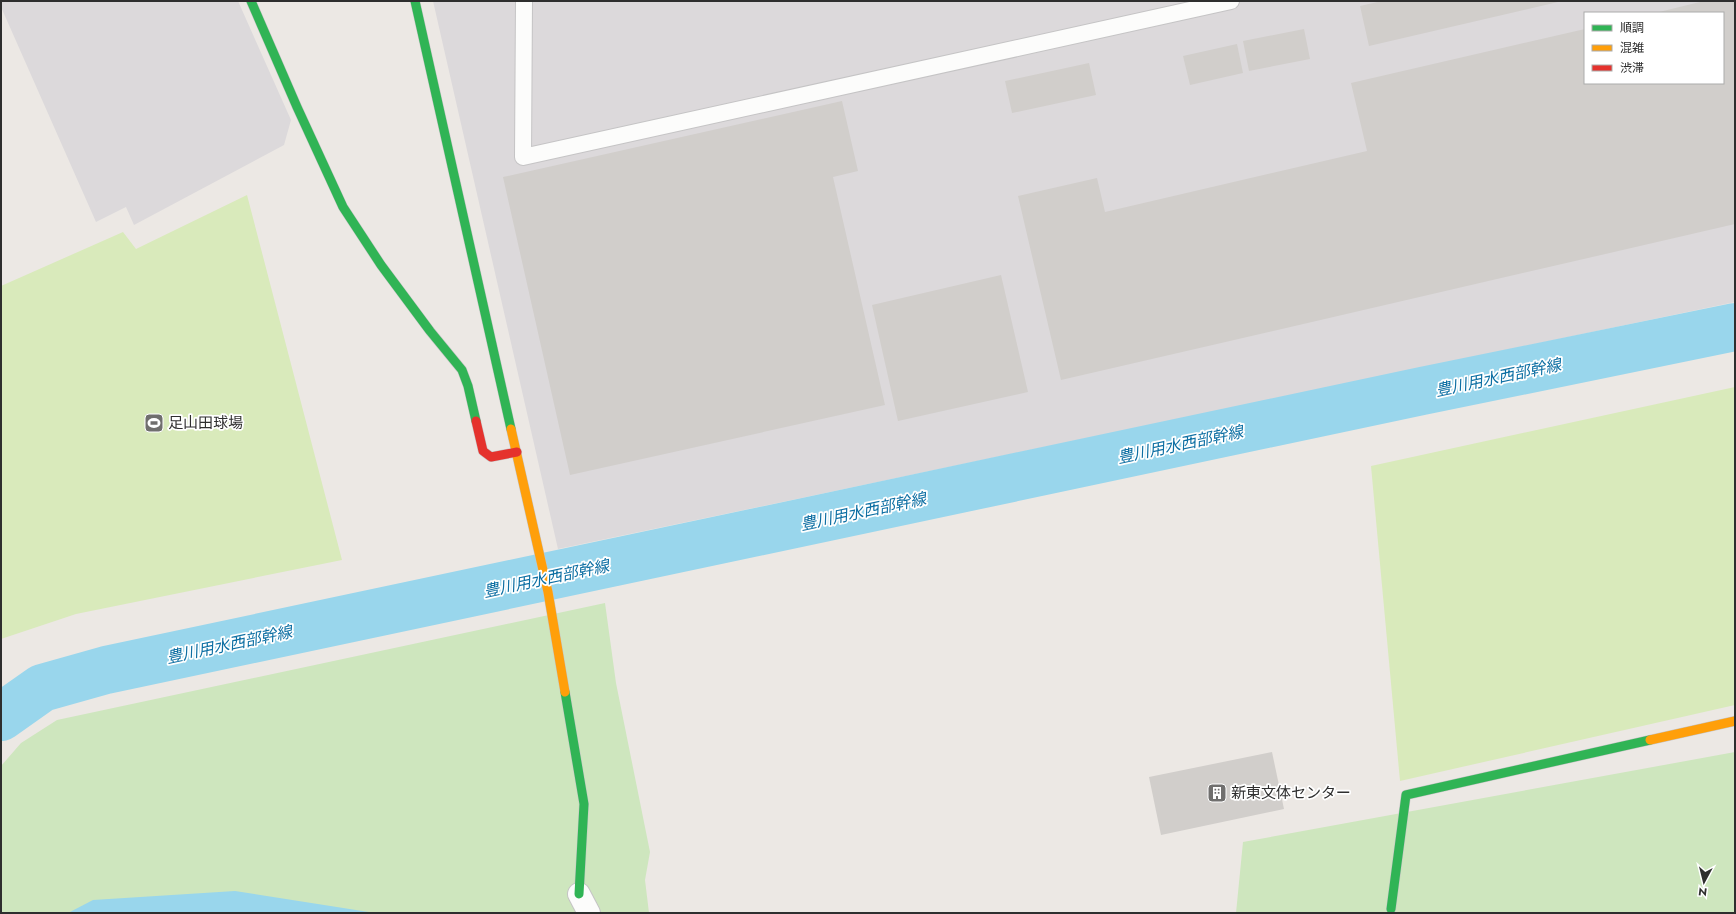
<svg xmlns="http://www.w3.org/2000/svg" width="1736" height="914" font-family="Jost,'Noto Sans JP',sans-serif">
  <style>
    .industrial { fill: #dcd9db; fill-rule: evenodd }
    .green { fill: #cee6be }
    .pitch { fill: #d9eabb }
    .water { fill: #99d6ec }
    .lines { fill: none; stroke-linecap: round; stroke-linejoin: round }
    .river { stroke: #99d6ec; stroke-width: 48 }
    .building { fill: #d1cecb }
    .lane-casing { stroke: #c5c4c5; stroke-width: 18 }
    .street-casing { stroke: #c5c4c5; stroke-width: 24 }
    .fast-casing { stroke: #c5c4c5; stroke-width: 10 }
    .slow-casing { stroke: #c5c4c5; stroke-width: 10 }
    .jam-casing { stroke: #c5c4c5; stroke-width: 10 }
    .lane { stroke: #fcfcfb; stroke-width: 16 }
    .street { stroke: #fcfcfb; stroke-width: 22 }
    .fast { stroke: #30b455; stroke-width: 9 }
    .slow { stroke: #ff9f0a; stroke-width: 9 }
    .jam { stroke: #e5322d; stroke-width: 9 }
    .labels { text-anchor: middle; stroke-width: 3.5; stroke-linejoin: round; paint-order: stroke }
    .poi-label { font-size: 15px; fill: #2e2e2e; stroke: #fff; text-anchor: start }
    .water-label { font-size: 16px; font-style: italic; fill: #0d6fa3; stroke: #fff }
  </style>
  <rect width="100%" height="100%" fill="#ece8e4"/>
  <g class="industrial">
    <path d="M1 1H238L291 120 284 145 134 225 126 207 96 222 1 7Z"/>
    <path d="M433 1H1735V302L558 549ZM1585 13H1723V83H1585Z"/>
  </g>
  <g class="green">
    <path d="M605 603 616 683 650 852 645 880 649 913H1V766L21 743 57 720Z"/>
    <path d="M1735 752V913H1236L1243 842Z"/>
  </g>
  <g class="pitch">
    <path d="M247 195 342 560 76 614 1 639V286L123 232 136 249Z"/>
    <path d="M1735 387V705L1400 781 1371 466Z"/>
  </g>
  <path class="water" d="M235 891 375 913H68L93 900Z"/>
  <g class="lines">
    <path class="river" d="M1 717 42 688 106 670 1422 391 1735 327"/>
  </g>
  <g class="building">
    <path d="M1382 1H1558V2L1369 46 1360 6Z"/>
    <path d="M1704 1H1735V224L1061 380 1018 196 1097 178 1105 212 1367 151 1351 83 1585 29V83H1723V13H1655Z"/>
    <path d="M1304 29 1310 59 1249 71 1243 41Z"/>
    <path d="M1237 44 1243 73 1190 85 1183 56Z"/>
    <path d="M1089 63 1096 95 1012 113 1005 81Z"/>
    <path d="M842 101 858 171 833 177 885 405 570 475 503 177Z"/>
    <path d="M1001 275 1028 392 898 421 872 305Z"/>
    <path d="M1272 752 1284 809 1161 835 1149 777Z"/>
  </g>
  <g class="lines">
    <defs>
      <path id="lane" d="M524 1 523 157 1231 1"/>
      <path id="street" d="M579 894 589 913"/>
      <g id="fast">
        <path d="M251 1 297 107 343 207 381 265 430 331 462 370 468 386 476 421"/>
        <path d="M415 1 511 429"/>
        <path d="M565 692 584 804 579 894"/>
        <path d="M1391 909 1406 795 1650 740"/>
      </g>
      <g id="slow">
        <path d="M511 429 548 592 565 692"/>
        <path d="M1650 740 1735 721"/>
      </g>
      <path id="jam" d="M476 421 483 451 491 457 517 452"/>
    </defs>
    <use href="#lane" class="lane-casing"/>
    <use href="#street" class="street-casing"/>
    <use href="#fast" class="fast-casing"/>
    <use href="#slow" class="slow-casing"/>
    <use href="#jam" class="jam-casing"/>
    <use href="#lane" class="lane"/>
    <use href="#street" class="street"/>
    <use href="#fast" class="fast"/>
    <use href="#slow" class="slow"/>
    <use href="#jam" class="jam"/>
  </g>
  <defs>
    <symbol id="stadium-square" viewBox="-11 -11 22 22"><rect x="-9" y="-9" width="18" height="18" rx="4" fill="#706f6e" stroke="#fff"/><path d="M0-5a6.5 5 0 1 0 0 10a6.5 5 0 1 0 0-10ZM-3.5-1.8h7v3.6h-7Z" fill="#fff"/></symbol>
    <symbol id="building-square" viewBox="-11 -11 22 22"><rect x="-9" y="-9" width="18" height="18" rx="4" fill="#706f6e" stroke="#fff"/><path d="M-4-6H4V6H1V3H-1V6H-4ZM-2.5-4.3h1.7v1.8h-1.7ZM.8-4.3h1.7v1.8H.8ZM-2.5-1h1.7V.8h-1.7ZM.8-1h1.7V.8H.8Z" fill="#fff"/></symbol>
  </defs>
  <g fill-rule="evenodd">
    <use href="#stadium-square" x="143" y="412" width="22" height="22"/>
    <use href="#building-square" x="1206" y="782" width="22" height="22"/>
  </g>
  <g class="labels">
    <g class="poi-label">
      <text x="168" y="428">足山田球場</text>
      <text x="1231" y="798">新東文体センター</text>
    </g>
    <g class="water-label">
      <text transform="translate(1498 377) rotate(-12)" y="6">豊川用水西部幹線</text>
      <text transform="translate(1180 444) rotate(-12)" y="6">豊川用水西部幹線</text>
      <text transform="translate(863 511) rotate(-12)" y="6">豊川用水西部幹線</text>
      <text transform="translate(546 578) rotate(-12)" y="6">豊川用水西部幹線</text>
      <text transform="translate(229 644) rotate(-12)" y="6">豊川用水西部幹線</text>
    </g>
  </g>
  <rect width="1736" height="914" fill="none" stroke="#2e2e2e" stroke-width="4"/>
  <rect x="1584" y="12" width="140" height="72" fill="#ffffff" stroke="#ababab"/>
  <rect x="1592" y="25" width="20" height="6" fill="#30b455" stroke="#ababab"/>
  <text x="1620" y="32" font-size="12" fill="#2e2e2e">順調</text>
  <rect x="1592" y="45" width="20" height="6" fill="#ff9f0a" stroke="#ababab"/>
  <text x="1620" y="52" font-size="12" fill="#2e2e2e">混雑</text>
  <rect x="1592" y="65" width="20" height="6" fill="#e5322d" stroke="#ababab"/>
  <text x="1620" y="72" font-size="12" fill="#2e2e2e">渋滞</text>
  <g transform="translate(1704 882) rotate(187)" stroke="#ffffff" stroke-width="3" paint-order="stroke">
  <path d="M0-3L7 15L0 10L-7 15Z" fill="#2e2e2e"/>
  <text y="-6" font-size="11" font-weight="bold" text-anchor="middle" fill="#2e2e2e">N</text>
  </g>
</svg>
